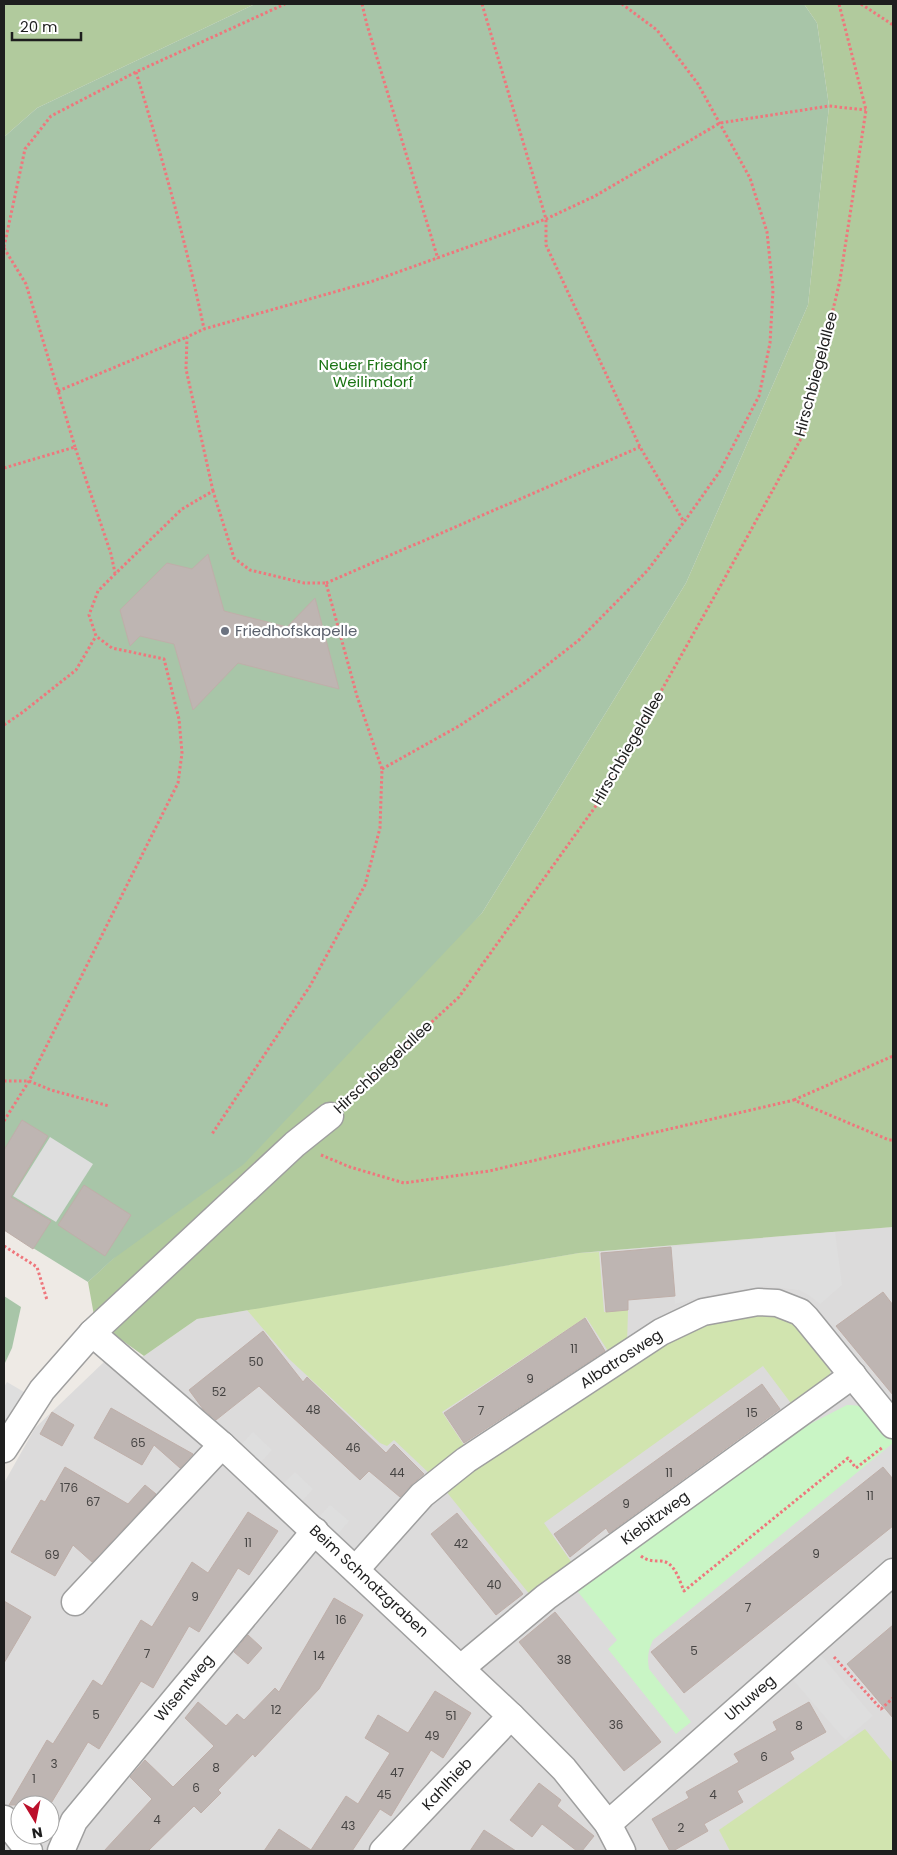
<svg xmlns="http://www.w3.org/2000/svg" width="897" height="1855" font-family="Poppins,sans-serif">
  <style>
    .residential { fill: #dcdbdb; fill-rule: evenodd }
    .grass { fill: #d1e4af }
    .forest { fill: #b1ca9d }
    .cemetery { fill: #a8c5a8 }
    .park { fill: #c9f5c5 }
    .parking { fill: #dedede }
    .building { fill: #beb5b2; stroke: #bfafa9 }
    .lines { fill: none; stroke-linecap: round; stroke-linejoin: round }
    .minor-casing { stroke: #9f9f9f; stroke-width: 29 }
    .path { stroke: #ef767c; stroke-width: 3; stroke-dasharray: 2.5 2.5; stroke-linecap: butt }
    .minor { stroke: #fff; stroke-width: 26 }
    .worship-dot { fill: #6b7280; stroke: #fff; stroke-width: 2 }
    .labels { text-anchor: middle; stroke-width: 4.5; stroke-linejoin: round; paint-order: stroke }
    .number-label { font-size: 12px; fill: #464443 }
    .park-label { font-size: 15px; fill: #1b7414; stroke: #fff }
    .street-label { font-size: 15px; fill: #1e1e1e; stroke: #fff }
    .worship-label { font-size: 15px; fill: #5b616d; stroke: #fff; text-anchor: start }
  </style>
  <rect width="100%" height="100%" fill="#eeeae5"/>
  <path class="residential" d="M893 1227V1851H4V1483L35 1428 105 1361 144 1356 197 1319 579 1253ZM20 1805H50V1835H20Z"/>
  <g class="grass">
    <path d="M599 1252 604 1312 628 1310 627 1344 610 1354 586 1317 442 1412 466 1448 431 1475 394 1440 387 1446 380 1443 289 1359 247 1310 579 1253Z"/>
    <path d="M764 1315 781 1317 791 1321 828 1361 831 1370 829 1377 793 1406 763 1366 544 1523 572 1563 531 1596 445 1490 476 1465 682 1334C709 1324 735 1317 764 1315Z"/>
    <path d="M865 1729 893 1763V1851H730L719 1830Z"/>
  </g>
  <g class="forest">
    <path d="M4 4H255L37 108 4 137Z"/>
    <path d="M804 4H893V1227L579 1253 197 1319 144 1356 95 1321 88 1282 482 913 686 583 808 305 829 106 817 23Z"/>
  </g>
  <g class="cemetery">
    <path d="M255 4H804L817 23 829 106 808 305 686 583 482 913 244 1164 113 1259 88 1282 4 1230V137L37 108Z"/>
    <path d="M4 1296 21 1307 12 1348 4 1365Z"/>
  </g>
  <path class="park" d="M847 1405C850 1405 855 1405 859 1406 871 1410 889 1431 893 1443L653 1640C648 1650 647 1658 649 1669L691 1722 676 1734 608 1649 617 1640 574 1587 779 1440Z"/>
  <g class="parking">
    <path d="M50 1137 93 1164 56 1222 13 1196Z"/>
    <path d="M835 1232 842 1285 820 1304 809 1295 799 1290 766 1286 712 1294 675 1304 669 1247Z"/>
    <path d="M7 1382 24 1392 4 1428V1387Z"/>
    <path d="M253 1432 272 1450 259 1464 240 1446Z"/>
    <path d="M295 1472 313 1489 301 1502 282 1485Z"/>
    <path d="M330 1505 349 1521 337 1535 318 1518Z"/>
    <path d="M821 1655 873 1716 845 1740 793 1680Z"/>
  </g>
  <g class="building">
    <path d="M208 554 224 611 287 627 315 598 339 689 238 663 193 710 174 644 140 636 130 646 120 610 167 563 192 569Z"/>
    <path d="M22 1120 48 1136 11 1197 51 1221 33 1249 4 1230V1150Z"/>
    <path d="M84 1185 131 1215 105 1256 58 1225Z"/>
    <path d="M671 1247 675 1296 628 1300V1310L606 1312 601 1253Z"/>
    <path d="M883 1292 893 1305V1395L836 1326Z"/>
    <path d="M585 1318 605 1351 464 1443 444 1413Z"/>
    <path d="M263 1331 303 1382 307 1377 386 1453 394 1444 424 1474 411 1485 400 1497 369 1471 360 1480 259 1386 216 1420 203 1409 189 1390Z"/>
    <path d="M762 1384 780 1409 609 1533 606 1528 570 1557 554 1534Z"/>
    <path d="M111 1408 134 1421 193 1454 180 1468 154 1445 142 1465 94 1438Z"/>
    <path d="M52 1412 74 1425 62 1446 40 1434Z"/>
    <path d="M65 1467 128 1504 145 1485 156 1494 92 1562 73 1545 55 1576 11 1552 41 1500 45 1502Z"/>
    <path d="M883 1467 893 1479V1526L684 1693 651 1652Z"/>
    <path d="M248 1512 278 1531 249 1575 238 1568 199 1632 189 1626 153 1688 141 1681 99 1749 88 1742 50 1805H9L47 1740 53 1744 93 1680 102 1686 141 1620 152 1627 192 1562 208 1573Z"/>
    <path d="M457 1513 523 1594 496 1615 431 1534Z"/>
    <path d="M334 1598 363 1615 319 1689 255 1757 253 1754 218 1790 221 1793 201 1813 194 1806 148 1851H104L152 1799 130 1777 145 1760 173 1787 214 1746 185 1718 198 1702 226 1726 237 1714 244 1720 275 1688 279 1692Z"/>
    <path d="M4 1601 31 1617 4 1663Z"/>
    <path d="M555 1612 661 1742 624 1771 519 1642Z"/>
    <path d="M893 1625V1718L847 1664Z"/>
    <path d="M248 1635 262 1648 248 1664 234 1652Z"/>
    <path d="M435 1691 471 1713 443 1758 431 1750 391 1816 380 1809 352 1851H264L279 1829 311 1850 346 1796 358 1804 390 1753 365 1738 378 1715 408 1733Z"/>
    <path d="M809 1702 826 1732 790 1752 794 1759 737 1791 743 1802 704 1824 708 1831 673 1851H670L652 1819 689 1798 686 1792 739 1762 734 1754 777 1730 773 1722Z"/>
    <path d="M539 1783 561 1800 557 1806 594 1836 582 1851H577L542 1824 532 1837 510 1820Z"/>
    <path d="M484 1830 516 1851H470Z"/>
  </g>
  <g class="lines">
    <defs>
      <g id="minor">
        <path d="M92 1333 222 1445 511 1716 564 1769 608 1824 622 1851"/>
        <path d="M4 1449 42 1390 92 1333 295 1144 330 1116"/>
        <path d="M356 1569 422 1495 466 1460 661 1332 703 1312 758 1302 777 1303 800 1312 806 1318 893 1425"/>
        <path d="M75 1602 222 1445"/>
        <path d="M461 1668 546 1597 853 1375"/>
        <path d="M4 1819 29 1851"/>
        <path d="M608 1824 893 1572"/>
        <path d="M61 1851 74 1821 315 1531"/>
        <path d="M383 1851 511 1716"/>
      </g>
    </defs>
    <use href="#minor" class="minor-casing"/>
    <g class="path">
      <path d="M362 4 367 25 438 259"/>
      <path d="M482 4 546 219V245L640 447 684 522"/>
      <path d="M861 4 893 25"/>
      <path d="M136 72C162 157 186 242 204 329"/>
      <path d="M4 247 25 149 51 116 136 72 285 4"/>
      <path d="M4 248 26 284 75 447"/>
      <path d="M58 391 187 337"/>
      <path d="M4 468 75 447 111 554 115 573"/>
      <path d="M213 491 186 369 187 337 204 329 373 281 546 219 595 196 720 123 829 106 866 110"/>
      <path d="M326 583 640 447"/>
      <path d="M4 725 23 712 76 670 96 636"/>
      <path d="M382 769 459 726 523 684 579 640 647 571 684 522 720 471 759 396 770 343 773 290 767 232 750 178 698 84 657 30 622 4"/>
      <path d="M4 1081H29L51 1090 109 1106"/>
      <path d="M347 1100 459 997 598 803 722 583 804 433 840 280 866 110 839 4"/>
      <path d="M794 1100 893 1056"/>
      <path d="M4 1121 29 1081 178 783 182 753 179 719 164 659 112 648 96 636 89 615 98 591 115 574 182 509 213 491 234 558 250 570 304 583H326L357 696 382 769 380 828 365 885 310 986 212 1134"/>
      <path d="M321 1155 350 1167 404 1183 489 1171 794 1100 889 1140H893"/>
      <path d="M4 1246 37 1267 47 1300"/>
      <path d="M641 1556C647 1561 654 1561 661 1561 675 1562 679 1580 684 1591L848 1458 856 1468 883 1447"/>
      <path d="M834 1657 881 1709 893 1698"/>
    </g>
    <use href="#minor" class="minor"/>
  </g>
  <circle class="worship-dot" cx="225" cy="631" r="5"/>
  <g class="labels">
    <g class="number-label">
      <text x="574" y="1353">11</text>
      <text x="256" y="1366">50</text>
      <text x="530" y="1383">9</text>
      <text x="219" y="1396">52</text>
      <text x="313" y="1414">48</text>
      <text x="481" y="1415">7</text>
      <text x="752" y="1417">15</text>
      <text x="138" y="1447">65</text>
      <text x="353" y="1452">46</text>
      <text x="397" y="1477">44</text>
      <text x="669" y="1477">11</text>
      <text x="69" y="1492">176</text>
      <text x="870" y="1500">11</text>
      <text x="93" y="1506">67</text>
      <text x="626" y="1508">9</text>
      <text x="248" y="1547">11</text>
      <text x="461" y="1548">42</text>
      <text x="816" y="1558">9</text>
      <text x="52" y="1559">69</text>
      <text x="494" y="1589">40</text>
      <text x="195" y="1601">9</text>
      <text x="748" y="1612">7</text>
      <text x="341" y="1624">16</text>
      <text x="694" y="1655">5</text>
      <text x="147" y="1658">7</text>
      <text x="319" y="1660">14</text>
      <text x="564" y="1664">38</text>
      <text x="276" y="1714">12</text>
      <text x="96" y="1719">5</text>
      <text x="451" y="1720">51</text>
      <text x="616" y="1729">36</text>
      <text x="799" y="1730">8</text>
      <text x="432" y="1740">49</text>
      <text x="764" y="1761">6</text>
      <text x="54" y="1768">3</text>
      <text x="216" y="1772">8</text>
      <text x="397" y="1777">47</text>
      <text x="34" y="1783">1</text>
      <text x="196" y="1792">6</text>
      <text x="384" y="1799">45</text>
      <text x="713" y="1799">4</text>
      <text x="157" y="1824">4</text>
      <text x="348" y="1830">43</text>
      <text x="681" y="1832">2</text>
    </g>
    <g class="park-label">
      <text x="373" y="370">Neuer Friedhof<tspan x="373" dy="17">Weilimdorf</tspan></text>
    </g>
    <g class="street-label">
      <text transform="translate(816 374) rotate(-75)" y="5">Hirschbiegelallee</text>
      <text transform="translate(628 748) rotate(-60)" y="5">Hirschbiegelallee</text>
      <text transform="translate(383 1067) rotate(-43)" y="5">Hirschbiegelallee</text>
      <text transform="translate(621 1359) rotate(-33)" y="5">Albatrosweg</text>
      <text transform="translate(655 1518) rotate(-36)" y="5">Kiebitzweg</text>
      <text transform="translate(369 1581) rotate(43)" y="5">Beim Schnatzgraben</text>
      <text transform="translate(184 1688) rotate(-50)" y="5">Wisentweg</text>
      <text transform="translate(750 1698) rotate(-41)" y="5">Uhuweg</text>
      <text transform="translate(447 1784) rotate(-47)" y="5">Kahlhieb</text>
    </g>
    <g class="worship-label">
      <text x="235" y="636">Friedhofskapelle</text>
    </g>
  </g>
  <rect width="897" height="1855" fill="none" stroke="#1e1e1e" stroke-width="10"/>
  <g transform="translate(35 1820) rotate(170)"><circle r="24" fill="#ffffff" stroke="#a5a5a5"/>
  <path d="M0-4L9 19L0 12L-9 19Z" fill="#bc102b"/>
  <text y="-8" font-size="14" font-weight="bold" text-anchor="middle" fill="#1e1e1e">N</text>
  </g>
  <path d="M12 32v8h69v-8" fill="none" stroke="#1e1e1e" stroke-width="2.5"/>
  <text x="20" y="32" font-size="15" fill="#1e1e1e" stroke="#ffffff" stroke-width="4" paint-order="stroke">20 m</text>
</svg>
